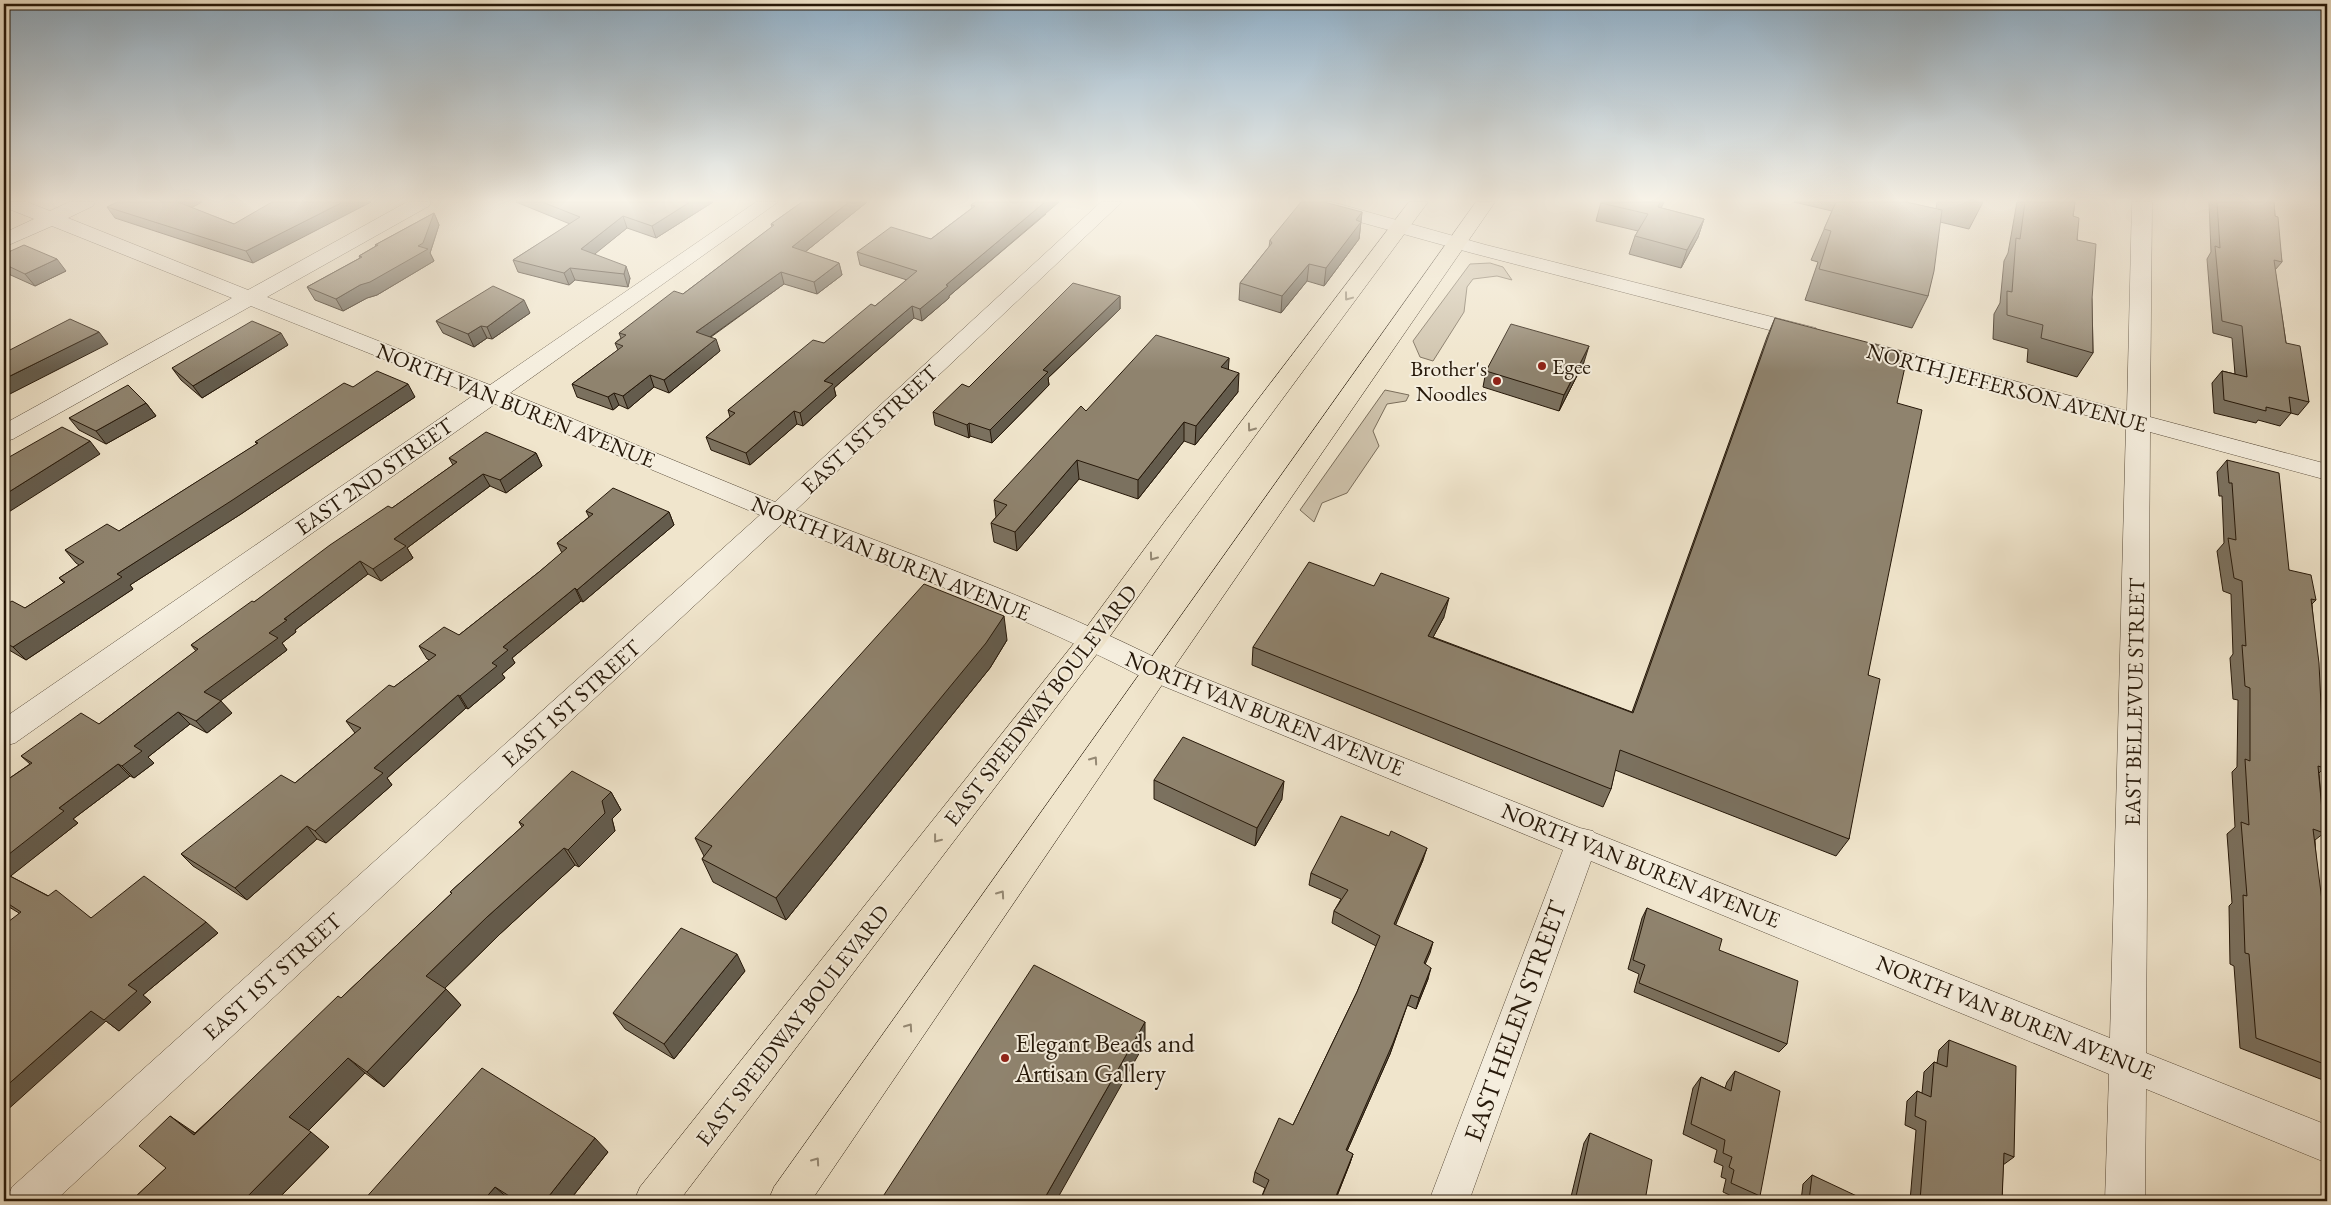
<svg xmlns="http://www.w3.org/2000/svg" width="2331" height="1205" font-family="'EB Garamond',serif">
  <style>
    .green { fill: #cec2ab; stroke: #7a6d5a }
    .lines { fill: none; stroke-linecap: round; stroke-linejoin: round }
    .minor-casing { stroke: #584b3a; stroke-width: 1 }
    .major-casing { stroke: #261809; stroke-width: 1 }
    .minor { fill: #f5eede; fill-rule: evenodd }
    .major { fill: #f0e5cc; fill-rule: evenodd }
    .wall { fill: #7b715f; stroke: #261809 }
    .shaded-wall { fill: #645c4d; stroke: #261809 }
    .building { fill: #8f836e; stroke: #261809 }
    .oneway { stroke: #958974 }
    .poi-dot { fill: #8f2418; stroke: #f5eede; stroke-width: 2 }
    .labels { text-anchor: middle; stroke-width: 4; stroke-linejoin: round; paint-order: stroke }
    .poi-label { font-size: 22px; fill: #261809; stroke: #f5eede; text-anchor: start }
    .street-label { font-size: 22px; fill: #261809; stroke: #f5eede }
    .near-street-label { font-size: 26px; fill: #261809; stroke: #f5eede }
    .near-poi-label { font-size: 26px; fill: #261809; stroke: #f5eede; text-anchor: start }
  </style>
  <rect width="100%" height="100%" fill="#f0e5cc"/>
  <filter id="stains"><feTurbulence type="fractalNoise" baseFrequency=".004" numOctaves="4"/><feColorMatrix values="0 0 0 0 .2 0 0 0 0 .09 0 0 0 0 .02 0 0 0 .5 -.17"/></filter>
  <radialGradient id="worn" r=".72"><stop offset=".6" stop-color="#630" stop-opacity="0"/><stop offset="1" stop-color="#630" stop-opacity=".3"/></radialGradient>
  <g class="green">
    <path d="M1490 263 1503 267 1512 280 1497 276 1473 279 1467 287 1464 312 1433 361 1420 357 1413 341 1470 264Z"/>
    <path d="M1385 390 1409 395 1406 401 1387 404 1373 431 1379 446 1347 493 1322 503 1314 522 1300 510Z"/>
  </g>
  <g class="lines">
    <defs>
      <g id="minor">
        <path d="M4 202H27L50 211 69 202H95L93 206 68 218 248 290 407 202H431L429 206 267 297 490 385 756 202H778L510 393 775 502 1101 202H1122L796 510C921 558 1047 603 1166 663L1580 828 1593 831 1595 833 2110 1038 2126 426 1864 355 1861 350 1864 345 1872 343 2127 411 2132 202H2152L2150 417 2327 464V480L2150 432 2146 1053 2327 1125V1163L2146 1089 2145 1201H2105L2109 1074 1591 861 1469 1201H1429L1563 850 1146 679C1029 618 904 572 782 524L55 1201H6L12 1187 760 515 495 404 15 743 4 746V718L474 395 251 306 13 439 4 442V424L232 298 52 226 4 247V233L34 219 4 207Z"/>
        <path d="M1300 202H1332L1486 245 1816 328 1819 333 1816 338 1808 340 1800 338 1472 253 1302 206Z"/>
      </g>
      <g id="major">
        <path d="M1409 202H1428L1184 532 1103 646 679 1201H634L640 1187 1083 632 1166 520Z"/>
        <path d="M1476 202H1495L1166 679 811 1201H768L774 1187Z"/>
      </g>
    </defs>
    <use href="#minor" class="minor-casing"/>
    <use href="#major" class="major-casing"/>
    <use href="#minor" class="minor"/>
    <use href="#major" class="major"/>
  </g>
  <g class="wall">
    <path d="M516 202H713L656 238 627 228 594 254 630 278 628 287 575 280 569 285 518 272 513 260 570 224Z"/>
    <path d="M802 202H867L805 252 839 263 842 275 817 294 784 284 711 337 720 351 669 393 654 387 628 409 619 405 613 410 577 397 572 384 618 350 615 343 621 338 619 333 683 294 772 227 771 224Z"/>
    <path d="M1601 202H1664L1661 208 1704 219 1698 237 1681 268 1629 254 1635 236 1638 231 1596 221Z"/>
    <path d="M1794 202H1906L1936 209 1937 202H1983L1969 229 1940 222 1928 296 1912 328 1805 300 1818 262 1811 260 1832 211Z"/>
    <path d="M2017 202H2075L2073 216 2077 240 2092 299 2093 353 2077 377 2027 362 2028 349 1993 339 1994 314 2000 303 2004 261 2008 253Z"/>
    <path d="M2209 202H2274L2275 216 2282 262 2275 270 2286 343 2309 402 2298 415 2291 413 2280 426 2258 420 2256 423 2214 413 2212 383 2222 371 2235 374 2232 338 2213 333 2207 259 2211 252Z"/>
    <path d="M971 205 1046 214 949 296V298L922 321 914 318 834 388 836 396 803 426 797 424 750 465 711 450 706 437 730 417 728 410 824 343 875 306 907 280 860 265 857 252 931 239 972 208Z"/>
    <path d="M107 207 192 208 234 224 253 263 115 218Z"/>
    <path d="M1362 212 1359 239 1324 286 1307 281 1281 313 1239 300 1240 283 1269 247 1270 240Z"/>
    <path d="M434 213 439 225 430 253 434 261 377 295 367 298 343 311 315 300 307 287 360 258 359 256 376 246 375 245Z"/>
    <path d="M4 254 66 271 35 286 4 272Z"/>
    <path d="M1120 296V309L1048 378 1049 385 992 443 970 436 969 438 935 425 933 412 969 387Z"/>
    <path d="M530 313 492 339 487 338 474 347 443 333 436 321Z"/>
    <path d="M1775 318 1897 403 1868 675 1849 839 1836 856 1615 770 1611 789 1603 807 1252 665 1253 647 1374 586 1444 617 1433 637 1632 712 1767 337Z"/>
    <path d="M288 345 202 398 181 380 172 368Z"/>
    <path d="M1229 358 1228 369 1238 392 1195 445 1184 441 1138 499 1079 479 1017 551 994 542 991 523 996 517 994 500 1086 411Z"/>
    <path d="M1584 362 1559 411 1483 387 1486 371Z"/>
    <path d="M353 387 415 397 241 514 130 585 133 589 26 660 4 647V606L25 608 64 583 59 578 79 565 76 563 65 550 119 531 257 444 255 442Z"/>
    <path d="M146 403 156 416 106 444 79 430 69 418Z"/>
    <path d="M536 453 542 466 506 493 490 486 407 548 413 558 381 581 368 574 295 630 296 632 282 643 287 650 220 701 232 713 207 733 190 724 148 757 154 763 134 778 130 776 73 819 78 823 10 876 91 918 218 933 143 995 151 1002 119 1031 106 1021 7 998 19 913 4 904V782L30 764 21 756 99 724 196 651 191 645 392 508 453 465 449 458Z"/>
    <path d="M2227 460 2289 570 2316 600 2312 604 2324 768 2319 773 2324 833 2315 840 2327 1065V1078L2323 1080 2240 1048 2234 966 2230 964 2229 906 2232 903 2227 834 2235 827 2232 772 2237 767 2238 700 2233 699 2230 658 2233 654 2231 594 2223 591 2217 551 2224 543 2222 496H2219L2217 472Z"/>
    <path d="M586 511 669 512 674 525 583 602 581 601 512 658 515 663 502 674 505 678 468 709 466 708 387 778 392 785 326 843 317 839 247 900 193 866 181 854 295 783 355 733 346 721 394 687 430 660 427 659 419 646 459 635 539 572 562 553 557 543 589 517Z"/>
    <path d="M1007 640 990 668 786 920 713 882 702 859 704 856 695 838Z"/>
    <path d="M1154 780 1282 799 1255 846 1154 799Z"/>
    <path d="M611 792 621 810 612 819 615 831 579 867 575 865 500 934 445 988 461 1005 384 1087 365 1073 308 1131 329 1147 276 1201H131L166 1168 192 1131 195 1133 341 998 452 893 450 892 522 827 519 822Z"/>
    <path d="M1423 860 1395 925 1433 942 1425 963 1428 979 1416 1009 1407 1005 1390 1054 1347 1151 1353 1154 1350 1163 1335 1201H1260L1265 1188 1253 1182 1255 1172 1293 1125 1357 992 1376 946 1332 923 1334 911 1341 899 1309 885 1311 873Z"/>
    <path d="M1647 908 1719 950 1787 1044 1779 1052 1634 992 1639 974 1628 969 1642 918Z"/>
    <path d="M745 971 674 1059 625 1029 613 1013Z"/>
    <path d="M1949 1040 2014 1157 2003 1165 2002 1201H1910L1916 1130 1905 1125 1907 1101 1917 1091 1922 1093 1924 1072 1934 1062 1937 1063 1939 1050Z"/>
    <path d="M1735 1071 1760 1196 1755 1201H1742L1723 1192 1726 1179 1721 1177 1723 1166 1714 1162 1717 1150 1683 1134 1693 1088 1701 1077 1725 1088 1727 1082Z"/>
    <path d="M1590 1133 1645 1201H1570L1584 1143Z"/>
    <path d="M608 1152 569 1201H512L510 1200 363 1201Z"/>
    <path d="M1812 1175 1861 1201H1801L1803 1184Z"/>
  </g>
  <g class="shaded-wall">
    <path d="M175 202H202L182 213Z"/>
    <path d="M343 202H371L253 263 246 251Z"/>
    <path d="M690 202H713L656 238 652 226Z"/>
    <path d="M849 202H867L795 260 792 247Z"/>
    <path d="M1045 202H1059L949 296V298L922 321 920 309 946 285Z"/>
    <path d="M1660 202H1664L1652 225 1658 207Z"/>
    <path d="M1362 212 1359 239 1324 286 1326 268 1356 220Z"/>
    <path d="M434 213 439 225 430 253 434 261 377 295 367 298 343 311 336 299 360 285 418 246Z"/>
    <path d="M623 216 627 228 585 262 581 249Z"/>
    <path d="M1704 219 1698 237 1681 268 1687 250Z"/>
    <path d="M57 259 66 271 35 286 25 274Z"/>
    <path d="M839 263 842 275 817 294 814 282Z"/>
    <path d="M1309 264 1307 281 1281 313 1282 296Z"/>
    <path d="M626 266 630 278 628 287 624 274Z"/>
    <path d="M570 268 575 280 569 285 564 273Z"/>
    <path d="M781 272 784 284 700 344 696 332Z"/>
    <path d="M1120 296V309L1048 378 1049 385 992 443 990 430 1043 370Z"/>
    <path d="M524 300 530 313 492 339 487 327Z"/>
    <path d="M912 306 914 318 834 388 836 396 803 426 800 413 824 381Z"/>
    <path d="M481 326 487 338 474 347 468 334Z"/>
    <path d="M99 332 108 344 4 397V379Z"/>
    <path d="M281 333 288 345 202 398 193 386Z"/>
    <path d="M716 339 720 351 669 393 664 380Z"/>
    <path d="M1589 346 1584 362 1559 411 1564 395Z"/>
    <path d="M1229 358 1228 377 1221 367Z"/>
    <path d="M1239 373 1238 392 1195 445 1196 426Z"/>
    <path d="M650 375 654 387 628 409 623 396Z"/>
    <path d="M408 384 415 397 241 514 130 585 133 589 26 660 13 647 117 574Z"/>
    <path d="M614 393 619 405 613 410 608 397Z"/>
    <path d="M146 403 156 416 106 444 96 431Z"/>
    <path d="M794 411 797 424 750 465 746 453Z"/>
    <path d="M1184 422V441L1138 499V480Z"/>
    <path d="M969 423 970 436 969 438 967 425Z"/>
    <path d="M90 441 100 454 4 515V495Z"/>
    <path d="M536 453 542 466 506 493 500 480Z"/>
    <path d="M1077 460 1079 479 1017 551 1015 532Z"/>
    <path d="M483 474 490 486 407 548 413 558 381 581 373 569 394 539Z"/>
    <path d="M669 512 674 525 583 602 577 590Z"/>
    <path d="M360 561 368 574 295 630 296 632 282 643 287 650 215 705 204 692 284 619Z"/>
    <path d="M575 588 581 601 512 658 515 663 502 674 505 678 468 709 460 696 492 663 503 647Z"/>
    <path d="M1449 598 1444 617 1424 654 1428 636Z"/>
    <path d="M1004 616 1007 640 990 668 786 920 776 898Z"/>
    <path d="M458 695 466 708 387 778 392 785 326 843 315 831 374 768Z"/>
    <path d="M221 701 232 713 207 733 196 721Z"/>
    <path d="M178 712 190 724 148 757 154 763 134 778 122 766 134 746Z"/>
    <path d="M118 764 130 776 73 819 78 823 7 879 4 876V858L59 808Z"/>
    <path d="M1284 781 1282 799 1255 846 1257 828Z"/>
    <path d="M611 792 621 810 612 819 615 831 579 867 568 850 602 801Z"/>
    <path d="M307 826 317 839 247 900 235 888Z"/>
    <path d="M564 848 575 865 500 934 441 992 426 976 487 917Z"/>
    <path d="M1427 848 1423 860 1391 936 1394 924Z"/>
    <path d="M206 922 218 933 143 995 151 1002 119 1031 106 1021 4 1113V1088L91 1011 128 985Z"/>
    <path d="M1433 942 1430 953 1421 974 1424 963Z"/>
    <path d="M737 954 745 971 674 1059 664 1044Z"/>
    <path d="M1431 968 1428 979 1416 1009 1419 998Z"/>
    <path d="M446 989 461 1005 384 1087 367 1072Z"/>
    <path d="M1411 995 1390 1054 1343 1160 1346 1150Z"/>
    <path d="M1145 1022V1043L1056 1201H1043Z"/>
    <path d="M348 1058 365 1073 308 1131 289 1117Z"/>
    <path d="M170 1116 192 1131 215 1149 194 1135Z"/>
    <path d="M311 1132 329 1147 276 1201H243Z"/>
    <path d="M595 1138 608 1152 569 1201H545Z"/>
    <path d="M1353 1154 1350 1163 1335 1201H1334Z"/>
    <path d="M495 1187 510 1200 509 1201H483Z"/>
  </g>
  <g class="building">
    <path d="M117 202H178L234 224 272 202H343L246 251 107 207Z"/>
    <path d="M542 202H690L652 226 623 216 581 249 626 266 624 274 570 268 564 273 513 260 580 217Z"/>
    <path d="M802 202H849L792 247 839 263 814 282 781 272 696 332 716 339 664 380 650 375 623 396 614 393 608 397 572 384 623 346 615 343 626 335 619 333 674 291 683 294 774 225 771 224Z"/>
    <path d="M975 202H1045L946 285 948 286 920 309 912 306 824 381 833 384 800 413 794 411 746 453 706 437 735 413 728 410 813 340 824 343 871 304 875 306 917 271 857 252 891 227 931 239 975 206 971 205Z"/>
    <path d="M1301 202H1324L1362 212 1356 220 1361 222 1326 268 1309 264 1282 296 1240 283 1272 243 1270 240Z"/>
    <path d="M1660 202 1658 207 1704 219 1687 250 1635 236 1648 214 1601 203Z"/>
    <path d="M1836 202H1906L1942 210 1934 271 1928 296 1819 269 1831 231 1824 229Z"/>
    <path d="M2025 202H2075L2073 216 2079 218 2077 240 2096 244 2092 299 2093 353 2041 338 2043 325 2007 315V291L2012 292 2016 238 2020 239Z"/>
    <path d="M2217 202H2274L2275 216 2278 217 2282 262 2274 260 2286 343 2300 346 2309 402 2289 397 2291 413 2266 407V411L2224 400 2222 371 2247 377 2242 326 2222 321 2215 246 2220 248Z"/>
    <path d="M434 213 423 243 418 246 428 249 370 282 360 285 336 299 307 287 362 257 359 256 378 245H375Z"/>
    <path d="M24 245 57 259 25 274 4 264V254Z"/>
    <path d="M1073 283 1120 296 1043 370 1048 372 990 430 969 423 967 425 933 412 962 384 969 387Z"/>
    <path d="M493 286 524 300 487 327 481 326 468 334 436 321Z"/>
    <path d="M1775 318 1908 353 1897 403 1922 410 1868 675 1880 679 1849 839 1620 750 1611 789 1253 647 1309 562 1374 586 1381 573 1449 598 1428 636 1633 713Z"/>
    <path d="M70 319 99 332 4 379V353Z"/>
    <path d="M252 321 281 333 193 386 172 368Z"/>
    <path d="M1511 324 1589 346 1564 395 1486 371Z"/>
    <path d="M1156 335 1229 358 1221 367 1239 373 1196 426 1184 422 1138 480 1077 460 1015 532 991 523 1007 505 994 500 1081 406 1086 411Z"/>
    <path d="M377 371 408 384 231 501 117 574 122 577 13 647 4 642V606L12 601 25 608 65 582 59 578 84 562 65 550 107 524 119 531 258 443 255 442 344 383 353 387Z"/>
    <path d="M128 385 146 403 96 431 69 418Z"/>
    <path d="M62 427 90 441 4 495V460Z"/>
    <path d="M486 432 536 453 500 480 483 474 394 539 406 546 373 569 360 561 284 619 287 620 269 633 278 638 204 692 221 701 196 721 178 712 134 746 142 751 122 766 118 764 59 808 64 811 4 858V782L32 763 21 756 81 713 99 724 198 649 191 645 252 601 254 602 330 545 388 506 392 508 457 462 449 458Z"/>
    <path d="M2227 460 2279 473 2289 570 2311 575 2316 600 2311 599 2319 663 2324 768 2318 766 2324 833 2313 829 2325 925 2327 926V1065L2256 1038 2249 954 2245 953 2243 895 2247 896 2241 822 2249 825 2245 759 2250 761V688L2245 686 2242 645 2246 646 2242 581 2234 578 2228 538 2236 540 2232 483H2229Z"/>
    <path d="M613 488 669 512 577 590 575 588 503 647 508 650 492 663 497 666 460 696 458 695 374 768 383 773 315 831 307 826 235 888 181 854 281 775 295 783 361 728 346 721 389 685 394 687 436 655 419 646 444 627 459 635 539 572 567 548 557 543 593 514 586 511Z"/>
    <path d="M924 584 1004 616 986 643 776 898 702 859 712 846 695 838Z"/>
    <path d="M1183 737 1284 781 1257 828 1154 780Z"/>
    <path d="M572 771 611 792 602 801 605 813 568 850 564 848 487 917 426 976 446 989 367 1072 348 1058 289 1117 311 1132 243 1201H131L166 1168 139 1146 170 1116 194 1135 338 996 341 998 452 893 450 892 524 825 519 822Z"/>
    <path d="M1341 816 1389 836 1391 831 1427 848 1394 924 1433 942 1424 963 1431 968 1419 998 1411 995 1393 1043 1346 1150 1353 1154 1334 1201H1321L1319 1200 1318 1201H1260L1269 1180 1255 1172 1279 1118 1293 1125 1357 992 1380 936 1334 911 1348 890 1311 873Z"/>
    <path d="M4 873 48 896 56 890 91 918 144 876 206 922 128 985 137 991 104 1020 91 1011 4 1088V1000L7 998 4 995V925L21 912 4 901Z"/>
    <path d="M1647 908 1722 939 1719 950 1798 981 1787 1044 1639 983 1645 965 1633 960Z"/>
    <path d="M681 928 737 954 664 1044 613 1013Z"/>
    <path d="M1034 965 1145 1022 1043 1201H880Z"/>
    <path d="M1949 1040 2016 1066 2014 1157 2004 1153 2002 1201H1920L1926 1121 1915 1116 1917 1091 1931 1097 1934 1062 1947 1067Z"/>
    <path d="M482 1068 595 1138 545 1201H517L495 1187 483 1201H363Z"/>
    <path d="M1735 1071 1780 1091 1760 1196 1731 1183 1734 1170 1729 1167 1732 1157 1723 1153 1725 1140 1691 1124 1701 1077 1731 1091Z"/>
    <path d="M1590 1133 1652 1160 1645 1201H1575Z"/>
    <path d="M1812 1175 1861 1198V1201H1809Z"/>
  </g>
  <defs><path id="oneway-chevron" d="M-2-3.5L2.5 0L-2 3.5" fill="none" stroke-width="1.6" stroke-linecap="round" stroke-linejoin="round" transform="scale(1.25)"/></defs>
  <g class="oneway">
    <use href="#oneway-chevron" transform="translate(1348 297) rotate(127)"/>
    <use href="#oneway-chevron" transform="translate(1251 428) rotate(126)"/>
    <use href="#oneway-chevron" transform="translate(1153 557) rotate(126)"/>
    <use href="#oneway-chevron" transform="translate(1094 760) rotate(-55)"/>
    <use href="#oneway-chevron" transform="translate(937 839) rotate(128)"/>
    <use href="#oneway-chevron" transform="translate(1001 894) rotate(-55)"/>
    <use href="#oneway-chevron" transform="translate(909 1027) rotate(-55)"/>
    <use href="#oneway-chevron" transform="translate(816 1161) rotate(-55)"/>
  </g>
  <linearGradient id="sky" x2="0" y2="1"><stop stop-color="#8facc2"/><stop offset="0.54" stop-color="#f8f3e8"/><stop offset="1" stop-color="#f8f3e8" stop-opacity="0"/></linearGradient>
  <rect width="2331" height="371" fill="url(#sky)"/>
  <g class="poi-dot">
    <circle cx="1542" cy="366" r="5"/>
    <circle cx="1497" cy="381" r="5"/>
    <circle cx="1005" cy="1058" r="5"/>
  </g>
  <g class="labels">
    <g class="poi-label">
      <text x="1552" y="374">Egee</text>
      <text x="1487" y="376" text-anchor="end">Brother's<tspan x="1487" dy="25">Noodles</tspan></text>
    </g>
    <g class="street-label">
      <text transform="translate(2007 387) rotate(15)" y="8">NORTH JEFFERSON AVENUE</text>
      <text transform="translate(516 405) rotate(22)" y="8">NORTH VAN BUREN AVENUE</text>
      <text transform="translate(869 429) rotate(-43)" y="8">EAST 1ST STREET</text>
      <text transform="translate(374 476) rotate(-35)" y="8">EAST 2ND STREET</text>
      <text transform="translate(891 558) rotate(22)" y="8">NORTH VAN BUREN AVENUE</text>
      <text transform="translate(2134 702) rotate(-89)" y="8">EAST BELLEVUE STREET</text>
      <text transform="translate(571 703) rotate(-42)" y="8">EAST 1ST STREET</text>
      <text transform="translate(1040 705) rotate(-52)" y="8">EAST SPEEDWAY BOULEVARD</text>
      <text transform="translate(1265 713) rotate(22)" y="8">NORTH VAN BUREN AVENUE</text>
      <text transform="translate(1641 865) rotate(22)" y="8">NORTH VAN BUREN AVENUE</text>
      <text transform="translate(272 976) rotate(-42)" y="8">EAST 1ST STREET</text>
      <text transform="translate(2016 1017) rotate(22)" y="8">NORTH VAN BUREN AVENUE</text>
      <text transform="translate(792 1025) rotate(-52)" y="8">EAST SPEEDWAY BOULEVARD</text>
    </g>
    <g class="near-street-label">
      <text transform="translate(1515 1021) rotate(-70)" y="9">EAST HELEN STREET</text>
    </g>
    <g class="near-poi-label">
      <text x="1015" y="1052">Elegant Beads and<tspan x="1015" dy="30">Artisan Gallery</tspan></text>
    </g>
  </g>
  <rect width="2331" height="1205" fill="none" stroke="#f0e5cc" stroke-width="20"/>
  <rect x="5" y="5" width="2321" height="1195" fill="none" stroke="#261809" stroke-width="2.5"/>
  <rect x="10" y="10" width="2311" height="1185" fill="none" stroke="#261809"/>
  <rect width="100%" height="100%" filter="url(#stains)"/>
  <rect width="100%" height="100%" fill="url(#worn)"/>
</svg>
